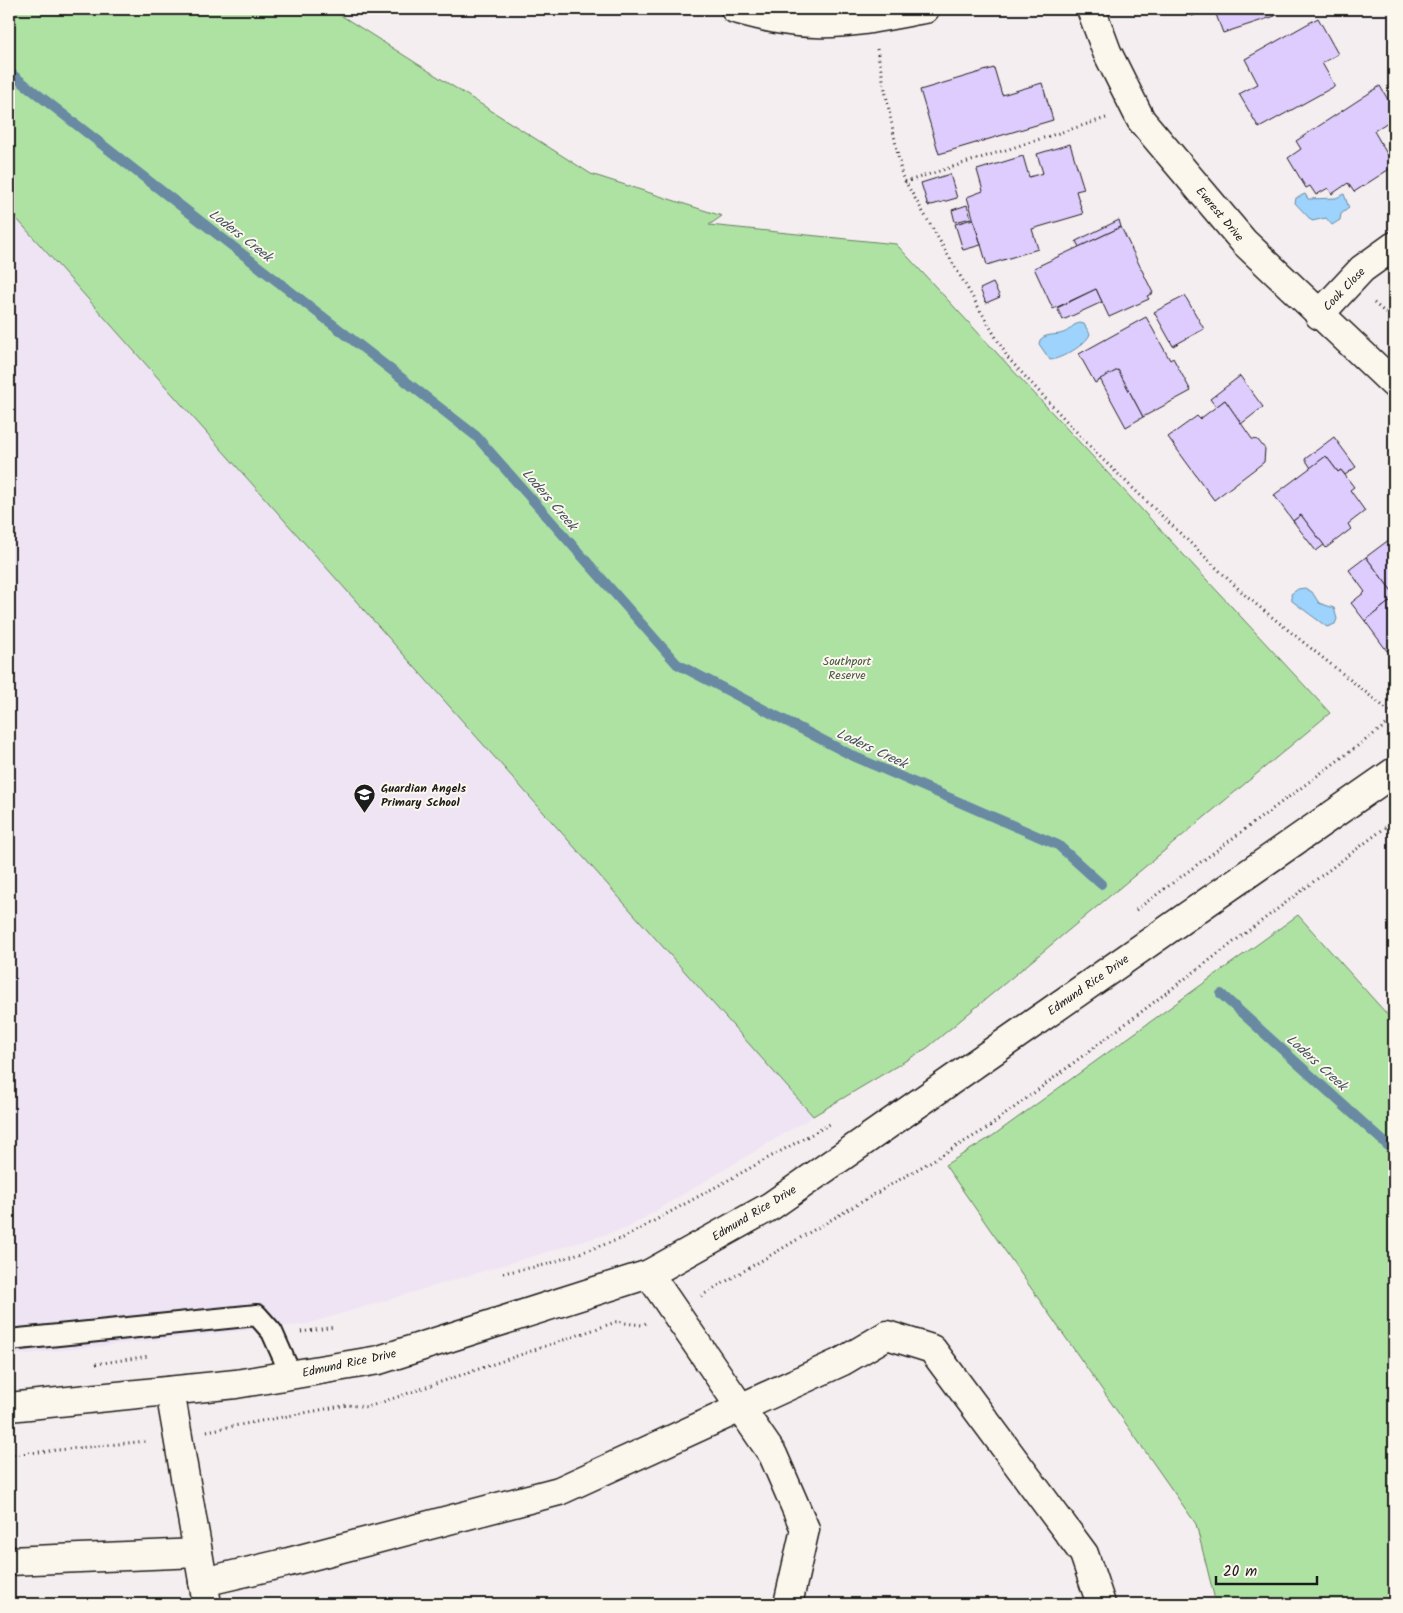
<svg xmlns="http://www.w3.org/2000/svg" width="1403" height="1613" font-family="Kalam,sans-serif">
  <style>
    .built { fill: #eee4f4 }
    .green { fill: #aee2a3; stroke: #657f60 }
    .water { fill: #9dd3fc; stroke: #698aa2 }
    .lines { fill: none; stroke-linecap: round; stroke-linejoin: round }
    .stream { stroke: #698aa2; stroke-width: 10 }
    .building { fill: #deccfe; stroke: #1c1c1c }
    .service-casing { stroke: #1c1c1c; stroke-width: 24 }
    .minor-casing { stroke: #1c1c1c; stroke-width: 31 }
    .path { stroke: #1c1c1c; stroke-width: 3; stroke-dasharray: 1 4; stroke-linecap: butt }
    .service { stroke: #fbf7ec; stroke-width: 20 }
    .minor { stroke: #fbf7ec; stroke-width: 28 }
    .labels { text-anchor: middle; stroke-width: 4; stroke-linejoin: round; paint-order: stroke }
    .street-label { font-size: 12px; fill: #1c1c1c; stroke: #fbf7ec }
    .park-label { font-size: 12px; fill: #485744; stroke: #fbf7ec }
    .poi-label { font-size: 12px; font-weight: bold; fill: #1c1c1c; stroke: #fbf7ec; text-anchor: start }
    .water-label { font-size: 14px; font-style: italic; fill: #43535f; stroke: #fbf7ec }
  </style>
  <rect width="100%" height="100%" fill="#f5eef0"/>
  <filter id="ink" filterUnits="userSpaceOnUse"><feTurbulence type="fractalNoise" baseFrequency=".02" numOctaves="2"/><feDisplacementMap in="SourceGraphic" scale="10" xChannelSelector="R" yChannelSelector="G"/><feConvolveMatrix kernelMatrix="1 2 1 2 8 2 1 2 1" color-interpolation-filters="sRGB"/></filter>
  <g filter="url(#ink)">
    <path class="built" d="M9 10 927 1048 627 1228 307 1324 9 1356Z"/>
    <g class="green">
      <path d="M9 9H331L591 174 722 216 709 225 896 244 1330 713 927 1048 813 1116 9 210Z"/>
      <path d="M1298 915 1394 1022V1604H1216L1196 1524 945 1165 991 1137Z"/>
    </g>
    <g class="water">
      <path d="M1305 194 1308 199 1336 198 1344 194 1349 208 1341 214 1340 220 1332 225 1326 218 1312 221 1295 203 1296 198Z"/>
      <path d="M1080 323 1084 324 1090 334C1086 345 1061 359 1050 360L1039 344 1040 340C1046 333 1055 336 1063 333 1070 331 1072 324 1080 323Z"/>
      <path d="M1305 588 1312 592 1319 603 1334 608 1337 619 1335 624 1327 627 1292 601 1291 594 1298 589Z"/>
    </g>
    <g class="lines">
      <g class="stream">
        <path d="M9 72 476 436 677 664 853 756 1058 845 1101 884"/>
        <path d="M1221 994 1394 1151"/>
      </g>
    </g>
    <g class="building">
      <path d="M1189 9H1212L1192 16Z"/>
      <path d="M1214 9H1272L1275 16 1223 33Z"/>
      <path d="M1318 18 1338 54 1322 63 1335 86 1259 128 1239 94 1258 84 1245 59Z"/>
      <path d="M994 68 1002 95 1042 83 1053 120 939 154 920 90Z"/>
      <path d="M1380 86 1394 110V118L1374 131 1394 166 1354 192 1348 183 1332 194 1328 188 1316 195 1310 186 1306 188 1288 158 1301 149 1296 141Z"/>
      <path d="M1070 144 1084 189 1076 191 1083 214 1032 229 1038 249 987 265 967 197 983 191 977 170 1023 156 1029 177 1043 173 1037 154Z"/>
      <path d="M950 174 957 198 928 206 921 183Z"/>
      <path d="M967 205 971 218 955 222 952 210Z"/>
      <path d="M973 219 981 245 963 250 955 224Z"/>
      <path d="M1119 220 1121 227 1079 247 1076 241Z"/>
      <path d="M1121 227 1153 293 1147 296 1149 299 1109 317 1096 289 1053 309 1034 268Z"/>
      <path d="M993 283 1000 297 986 303 980 289Z"/>
      <path d="M1096 289 1102 302 1063 320 1057 308Z"/>
      <path d="M1185 296 1204 329 1173 346 1154 312Z"/>
      <path d="M1146 317 1170 360 1173 358 1191 391 1143 417 1118 370 1095 383 1079 354Z"/>
      <path d="M1118 370 1143 417 1126 427 1100 379Z"/>
      <path d="M1240 376 1263 407 1241 424 1225 400 1216 407 1210 399Z"/>
      <path d="M1225 400 1252 439 1258 440 1265 449 1264 462 1214 500 1168 437 1197 416 1200 419Z"/>
      <path d="M1334 437 1356 467 1345 475 1341 470 1338 472 1326 456 1311 468 1305 459Z"/>
      <path d="M1326 456 1338 472 1341 470 1354 487 1350 490 1365 511 1348 524 1351 529 1326 548 1301 515 1293 521 1274 495Z"/>
      <path d="M1301 515 1324 545 1316 551 1293 521Z"/>
      <path d="M1394 536V594L1366 557Z"/>
      <path d="M1366 557 1394 594V598L1365 621 1351 603 1365 592 1349 570Z"/>
      <path d="M1394 598V646L1387 651 1365 621Z"/>
    </g>
    <g class="lines">
      <defs>
        <path id="service" d="M9 1340 257 1315 272 1332 291 1375"/>
        <g id="minor">
          <path d="M735 9C761 16 787 23 815 23 851 25 889 15 925 9"/>
          <path d="M1091 9 1107 52 1141 120 1244 242 1394 384"/>
          <path d="M1319 315 1362 269 1394 246"/>
          <path d="M649 1274 773 1455 805 1529 788 1604"/>
          <path d="M170 1391 207 1604"/>
          <path d="M9 1407 236 1384 379 1360 649 1274 771 1206 1394 772"/>
          <path d="M9 1561 198 1553"/>
          <path d="M203 1582 285 1563 559 1491 843 1361 887 1335 932 1349 1084 1554 1101 1604"/>
        </g>
      </defs>
      <use href="#service" class="service-casing"/>
      <use href="#minor" class="minor-casing"/>
      <g class="path">
        <path d="M877 49 902 176 1008 358 1098 455 1247 597 1394 715"/>
        <path d="M905 182 1106 118"/>
        <path d="M1374 303 1394 320"/>
        <path d="M1136 910 1394 719"/>
        <path d="M503 1273 545 1265 623 1238 830 1124"/>
        <path d="M701 1296 986 1129 1394 821"/>
        <path d="M301 1332 335 1327"/>
        <path d="M96 1364 149 1356"/>
        <path d="M207 1431 347 1405 368 1407 616 1322 642 1325 646 1323"/>
        <path d="M9 1455 147 1441"/>
      </g>
      <use href="#service" class="service"/>
      <use href="#minor" class="minor"/>
    </g>
  </g>
  <defs>
    <symbol id="school-pin" viewBox="-11 -11 22 30"><path d="M0 17L-7.5 6A9.5 9.5 0 1 1 7.5 6Z" fill="#1c1c1c" stroke="#fbf7ec"/><path d="M0-5L7-2L0 1L-7-2ZM-4 1L0 2.5L4 1V4Q0 6-4 4Z" fill="#fff"/></symbol>
  </defs>
  <g fill-rule="evenodd">
    <use href="#school-pin" x="352" y="782" width="25" height="34"/>
  </g>
  <g class="labels">
    <g class="street-label">
      <text transform="translate(1220 214) rotate(50)" y="4">Everest Drive</text>
      <text transform="translate(1344 289) rotate(-46)" y="4">Cook Close</text>
      <text transform="translate(1088 985) rotate(-35)" y="4">Edmund Rice Drive</text>
      <text transform="translate(754 1213) rotate(-31)" y="4">Edmund Rice Drive</text>
      <text transform="translate(349 1363) rotate(-12)" y="4">Edmund Rice Drive</text>
    </g>
    <g class="park-label">
      <text x="847" y="665">Southport<tspan x="847" dy="14">Reserve</tspan></text>
    </g>
    <g class="poi-label">
      <text x="381" y="792">Guardian Angels<tspan x="381" dy="14">Primary School</tspan></text>
    </g>
    <g class="water-label">
      <text transform="translate(241 235) rotate(38)" y="5">Loders Creek</text>
      <text transform="translate(550 499) rotate(49)" y="5">Loders Creek</text>
      <text transform="translate(872 748) rotate(25)" y="5">Loders Creek</text>
      <text transform="translate(1317 1062) rotate(42)" y="5">Loders Creek</text>
    </g>
  </g>
  <rect width="1403" height="1613" fill="none" stroke="#fbf7ec" stroke-width="30"/>
  <rect x="15" y="15" width="1373" height="1583" fill="none" stroke="#1c1c1c" stroke-width="2" filter="url(#ink)"/>
  <path d="M1216 1576v8h101v-8" fill="none" stroke="#1c1c1c" stroke-width="2.5"/>
  <text x="1223" y="1576" font-size="15" fill="#1c1c1c" stroke="#fbf7ec" stroke-width="4" paint-order="stroke">20 m</text>
</svg>
